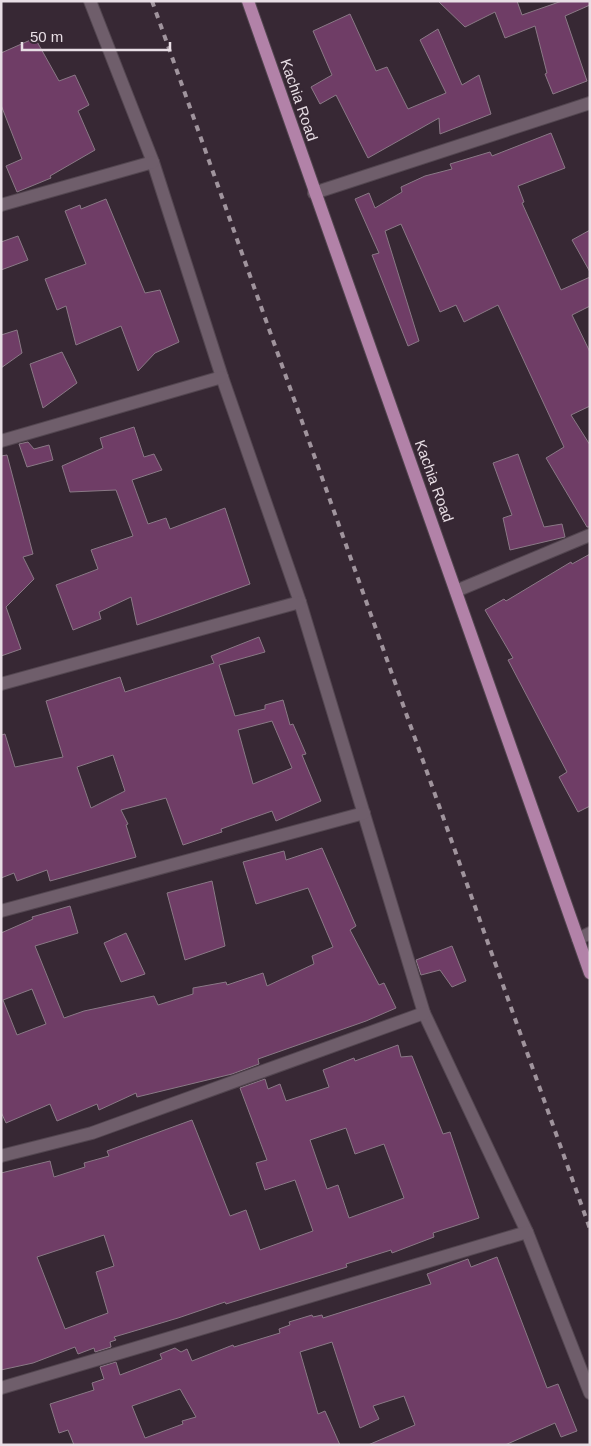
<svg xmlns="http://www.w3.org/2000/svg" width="591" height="1446" font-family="Arial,sans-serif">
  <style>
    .building { fill: #6f3d66; stroke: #8a7986; fill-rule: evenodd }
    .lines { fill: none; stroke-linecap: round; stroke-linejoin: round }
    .street-casing { stroke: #534650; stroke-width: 14 }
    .primary-casing { stroke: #534650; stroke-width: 14 }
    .street { stroke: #6f5e6b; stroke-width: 12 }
    .primary { stroke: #b282a8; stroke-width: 12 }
    .rail { stroke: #a0949d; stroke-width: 4; stroke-dasharray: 6 6; stroke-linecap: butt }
    .labels { text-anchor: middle; stroke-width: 4; stroke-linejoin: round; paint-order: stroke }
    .street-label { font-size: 15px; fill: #e8dee5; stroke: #372834 }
  </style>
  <rect width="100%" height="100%" fill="#372834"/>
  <g class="building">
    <path d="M438 1H517L522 15 562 1H590V5L565 16 587 81 553 94 545 74 547 73 535 26 505 38 495 12 465 27Z"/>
    <path d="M350 14 376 71 387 67 408 109 446 93 420 40 438 29 462 85 479 75 491 114 440 134 439 118 368 158 336 95 320 104 311 87 332 75 313 31Z"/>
    <path d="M35 38 59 81 75 75 89 105 78 111 95 150 50 176 51 178 17 192 6 166 22 159 1 105V53Z"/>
    <path d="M551 133 565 168 518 186 524 202 522 203 561 290 590 277V306L572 315 590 352V406L571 415 590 445V527H587L546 458 564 447 498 305 464 322 456 305 440 312 401 224 385 231 419 341 408 346 372 255 379 253 355 199 369 193 375 208 402 192 401 187 425 176 452 169 450 164 490 152 492 156Z"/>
    <path d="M106 199 145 293 160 290 179 342 155 353 138 371 121 326 76 345 66 306 57 310 45 279 86 264 65 211 80 205 81 209Z"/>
    <path d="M590 230V272L572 240Z"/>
    <path d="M18 236 28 260 1 270V242Z"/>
    <path d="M17 330 22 353 1 368V335Z"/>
    <path d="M62 352 77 383 43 408 30 364Z"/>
    <path d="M134 427 144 457 154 454 162 470 132 480 148 524 166 518 170 529 225 508 250 584 137 625 131 597 99 612 101 619 73 630 56 585 98 569 91 550 133 536 116 490 70 492 62 466 103 448 100 438Z"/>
    <path d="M28 442 34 449 49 445 53 460 27 467 19 444Z"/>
    <path d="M518 454 544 527 562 524 565 537 510 550 503 518 512 515 493 463Z"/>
    <path d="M7 455 33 554 23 557 34 579 6 607 21 649 1 656V456Z"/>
    <path d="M590 554V806L578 812 559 777 567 772 508 660 513 658 485 610 504 599 506 601 571 562 572 564Z"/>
    <path d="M259 637 265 652 219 665 235 716 265 709V705L283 700 290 725 293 724 306 754 302 755 321 801 276 821 272 811 221 829 222 832 183 845 166 798 121 810 128 824 126 825 136 857 50 881 47 870 17 881 14 873 1 878V735L5 734 15 767 63 757 46 701 120 677 125 692 214 663 211 656ZM272 721 292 768 253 784 238 730ZM113 755 125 791 91 808 77 767Z"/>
    <path d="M322 848 356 926 350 930 379 985 384 983 396 1008 366 1021 258 1059 259 1064 232 1074 137 1097 136 1093 99 1110 97 1104 57 1121 50 1104 6 1123 1 1112V933L33 919 32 917 70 906 78 933 35 946 64 1018 84 1011 154 996 158 1005 193 994V988L226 982 227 985 263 973 267 986 314 964 312 956 333 947 308 888 256 904 243 862 284 851 286 860ZM32 989 46 1024 17 1035 3 1000Z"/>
    <path d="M212 881 225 946 185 960 167 893Z"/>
    <path d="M126 933 145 974 121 982 104 943Z"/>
    <path d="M452 946 466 981 452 987 440 970 421 975 416 960Z"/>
    <path d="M398 1045 401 1057 412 1056 443 1134 450 1132 479 1218 433 1233 434 1237 392 1253 391 1250 346 1264 347 1267 226 1304 225 1302 178 1318 114 1337 116 1340 110 1342 111 1347 95 1352 94 1348 78 1354 75 1347 33 1363 1 1370V1173L50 1161 54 1177 85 1167 84 1163 109 1156 107 1151 192 1120 230 1216 246 1210 260 1250 313 1231 295 1180 265 1190 256 1163 267 1160 240 1088 265 1079 268 1089 280 1084 286 1101 329 1087 323 1070 354 1058 355 1061ZM346 1128 355 1154 384 1144 404 1198 349 1218 338 1185 327 1189 310 1140ZM104 1235 114 1266 96 1272 108 1313 65 1329 37 1257Z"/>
    <path d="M497 1257 547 1388 558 1384 577 1431 561 1437 555 1423 505 1445H368L415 1425 404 1396 373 1406 379 1419 360 1428 332 1342 300 1352 318 1414 325 1411 340 1445H74L68 1430 59 1433 50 1404 94 1390 92 1383 104 1379 100 1367 116 1362 120 1375 162 1359 160 1354 175 1348 181 1352 187 1349 192 1361 233 1345 234 1347 280 1333 279 1329 290 1325 289 1322 312 1315 313 1317 322 1315 323 1318 431 1284 427 1274 468 1259 471 1267ZM180 1389 196 1417 182 1421 183 1424 145 1438 132 1406Z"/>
  </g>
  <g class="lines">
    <defs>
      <g id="street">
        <path d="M90 1 153 162 222 377 300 602 424 1013 527 1232 590 1393"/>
        <path d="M314 193 590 103"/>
        <path d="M1 205 153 162"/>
        <path d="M1 441 222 377"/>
        <path d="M456 591 590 535"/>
        <path d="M1 684 300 602"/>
        <path d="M1 911 364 813"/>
        <path d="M578 939 590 933"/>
        <path d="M1 1156 92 1133 424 1013"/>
        <path d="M1 1388 527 1232"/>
      </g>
      <path id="primary" d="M248 1 590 973"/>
    </defs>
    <use href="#street" class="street-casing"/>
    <use href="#primary" class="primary-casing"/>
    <use href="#street" class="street"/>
    <use href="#primary" class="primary"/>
    <path class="rail" d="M152 1 590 1229"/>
  </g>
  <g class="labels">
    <g class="street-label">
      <text transform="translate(299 100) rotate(71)" y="5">Kachia Road</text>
      <text transform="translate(434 481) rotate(70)" y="5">Kachia Road</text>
    </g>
  </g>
  <rect width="591" height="1446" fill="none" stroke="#e8dee5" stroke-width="5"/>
  <path d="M22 42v8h148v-8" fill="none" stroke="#e8dee5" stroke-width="2.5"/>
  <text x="30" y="42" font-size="15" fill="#e8dee5" stroke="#372834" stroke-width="4" paint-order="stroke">50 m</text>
</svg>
